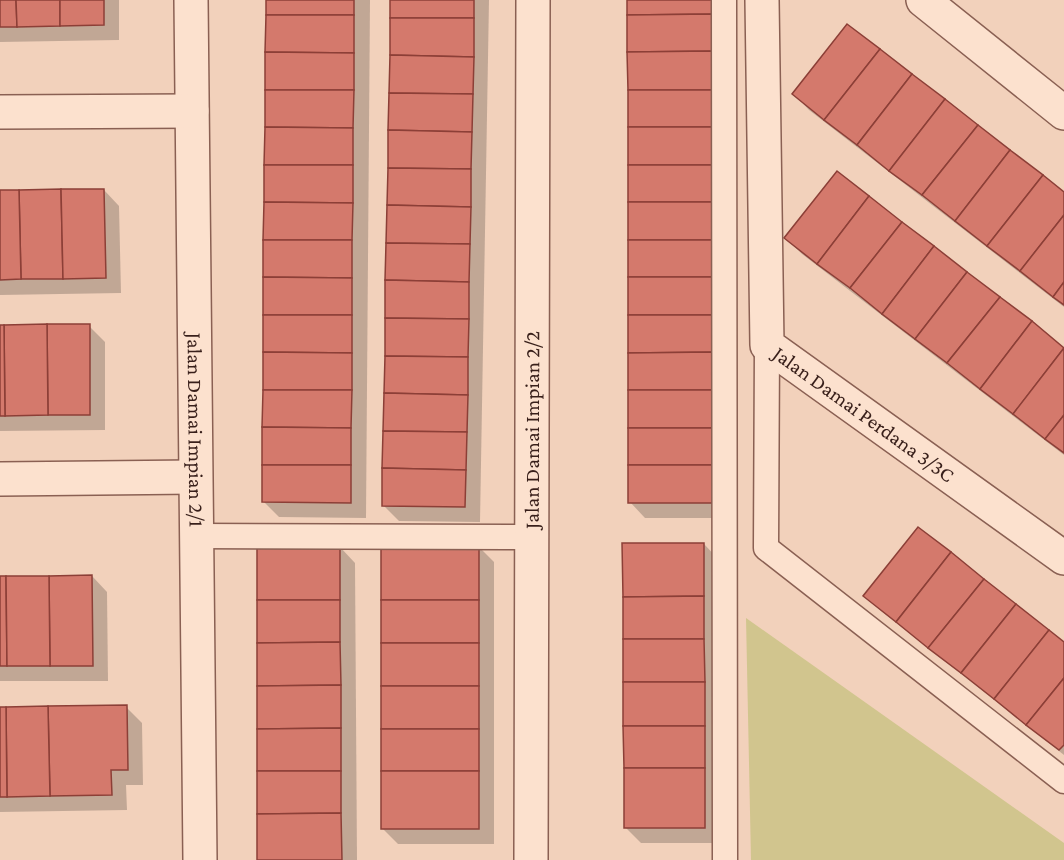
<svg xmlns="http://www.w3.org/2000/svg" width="1064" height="860" font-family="'Crimson Pro',serif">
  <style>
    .green { fill: #d1c58e }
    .shadow { fill: #0003 }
    .building { fill: #d4796c; stroke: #8c3f37; stroke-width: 1.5 }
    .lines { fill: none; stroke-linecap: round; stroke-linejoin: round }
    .service-casing { stroke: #8a6053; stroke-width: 27 }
    .minor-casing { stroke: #8a6053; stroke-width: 36 }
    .service { stroke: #fce1ce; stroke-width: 24 }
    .minor { stroke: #fce1ce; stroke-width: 33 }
    .labels { text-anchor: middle; stroke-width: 4.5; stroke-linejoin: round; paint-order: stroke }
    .street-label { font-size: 21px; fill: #381f1a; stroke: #f9decb }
  </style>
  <rect width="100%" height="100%" fill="#f2d1bb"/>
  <path class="green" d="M746 618 1064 843V860H751Z"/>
  <g class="shadow">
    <path d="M0 0H119V40L0 42Z"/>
    <path d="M267 0H370L366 518 279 517 263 501Z"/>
    <path d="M392 0H489L480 522 399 521 383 505Z"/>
    <path d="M629 0 729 518H645L630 502Z"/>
    <path d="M794 94 1064 193V307L809 110Z"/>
    <path d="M104 190 119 206 121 293 0 295V192Z"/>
    <path d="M786 238 1064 348V455L802 254Z"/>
    <path d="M0 326H89L105 342V430L0 431Z"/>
    <path d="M704 544 719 560 720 843H641L625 827Z"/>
    <path d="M478 546 494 562V844H398L382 828Z"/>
    <path d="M340 547 355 563 357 860H259Z"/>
    <path d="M92 576 107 592 108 681H0V577Z"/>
    <path d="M865 596 1064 643V755L881 611Z"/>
    <path d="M126 707 142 723 143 785H126L127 810 0 812V708Z"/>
  </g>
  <g class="building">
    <path d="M0 0H16L17 27H0Z"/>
    <path d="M16 0H60V26L17 27Z"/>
    <path d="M60 0H104V25L60 26Z"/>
    <rect x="266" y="0" width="88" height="15"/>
    <rect x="390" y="0" width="84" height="18"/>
    <path d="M627 0H713V14L627 15Z"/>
    <path d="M713 14V51L627 52V15Z"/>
    <path d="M266 15H354V53L265 52Z"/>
    <path d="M390 18H474V57L390 55Z"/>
    <path d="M847 24 880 49 824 120 792 94Z"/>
    <path d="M880 49 912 74 857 145 824 120Z"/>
    <path d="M713 51V90H628L627 52Z"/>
    <path d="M265 52 354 53V90H265Z"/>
    <path d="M390 55 474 57 473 94 389 93Z"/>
    <path d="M912 74 945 99 889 171 857 145Z"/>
    <path d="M265 90H354L353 128 265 127Z"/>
    <path d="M628 90H713L714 127H628Z"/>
    <path d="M389 93 473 94 472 132 388 130Z"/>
    <path d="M945 99 978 125 922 195 889 171Z"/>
    <path d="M978 125 1010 150 955 221 922 195Z"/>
    <path d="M265 127 353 128V165H264Z"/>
    <rect x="628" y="127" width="86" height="38"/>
    <path d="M388 130 472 132 471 169 388 168Z"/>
    <path d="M1010 150 1043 175 987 246 955 221Z"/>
    <path d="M264 165H353V203L264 202Z"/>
    <rect x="628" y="165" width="86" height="37"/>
    <path d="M388 168 471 169V207L387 205Z"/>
    <path d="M837 171 869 196 817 264 784 238Z"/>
    <path d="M1043 175 1064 192V215L1020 271 987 246Z"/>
    <path d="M61 189 63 279H21L19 190Z"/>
    <path d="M61 189H104L106 278 63 279Z"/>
    <path d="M0 190H19L21 279 0 280Z"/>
    <path d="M869 196 902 222 850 288 817 264Z"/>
    <path d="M264 202 353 203 352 240H263Z"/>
    <rect x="628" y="202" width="86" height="38"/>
    <path d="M387 205 471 207 470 244 386 243Z"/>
    <path d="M1064 215V282L1053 297 1020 271Z"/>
    <path d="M902 222 934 246 882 314 850 288Z"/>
    <path d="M263 240H352V278L263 277Z"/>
    <rect x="628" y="240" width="86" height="37"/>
    <path d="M386 243 470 244 469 282 385 280Z"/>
    <path d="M934 246 967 272 915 339 882 314Z"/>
    <path d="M967 272 1000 297 947 363 915 339Z"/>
    <path d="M263 277 352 278V315H263Z"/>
    <rect x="628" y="277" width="86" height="38"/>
    <path d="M385 280 469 282V319L385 318Z"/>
    <path d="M1064 282V305L1053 297Z"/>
    <path d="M1000 297 1032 321 980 389 947 363Z"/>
    <path d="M263 315H352V353L263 352Z"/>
    <path d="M628 315H714V352L628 353Z"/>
    <path d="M385 318 469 319 468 357 385 356Z"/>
    <path d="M1032 321 1064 348 1013 414 980 389Z"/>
    <path d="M47 324H90V415H48Z"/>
    <path d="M47 324 48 415 5 416 4 325Z"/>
    <path d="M0 325H4L5 416H0Z"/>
    <path d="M1064 348V415L1045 439 1013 414Z"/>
    <path d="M263 352 352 353V390H263Z"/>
    <path d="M714 352V390H628V353Z"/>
    <path d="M385 356 468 357V395L384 393Z"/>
    <path d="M263 390H352L351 428 262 427Z"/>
    <rect x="628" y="390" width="86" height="38"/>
    <path d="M384 393 468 395 467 432 383 431Z"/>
    <path d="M1064 415V453L1045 439Z"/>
    <path d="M262 427 351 428V465H262Z"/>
    <rect x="628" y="428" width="86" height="37"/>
    <path d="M383 431 467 432 466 470 382 468Z"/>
    <path d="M262 465H351V503L262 502Z"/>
    <rect x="628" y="465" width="86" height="38"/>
    <path d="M382 468 466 470 465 507 382 506Z"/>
    <path d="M918 527 951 552 896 622 863 596Z"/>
    <path d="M622 543H704V596L623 597Z"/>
    <rect x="381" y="545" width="98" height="55"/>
    <rect x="257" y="546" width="83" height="54"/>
    <path d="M951 552 984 579 928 648 896 622Z"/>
    <path d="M92 575 93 666H50L49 576Z"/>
    <path d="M0 576H6L7 666H0Z"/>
    <path d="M6 576H49L50 666H7Z"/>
    <path d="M984 579 1016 604 961 673 928 648Z"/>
    <path d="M704 596V639H623V597Z"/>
    <path d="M257 600H340V642L257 643Z"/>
    <rect x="381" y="600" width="98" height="43"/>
    <path d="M1016 604 1049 630 994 699 961 673Z"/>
    <path d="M1049 630 1064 642V678L1026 725 994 699Z"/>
    <path d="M623 639H704L705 682H623Z"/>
    <path d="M340 642 341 685 257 686V643Z"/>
    <rect x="381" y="643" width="98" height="43"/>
    <path d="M1064 678V745L1059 750 1026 725Z"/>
    <rect x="623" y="682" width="82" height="44"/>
    <path d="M341 685V728L257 729V686Z"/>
    <rect x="381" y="686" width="98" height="43"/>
    <path d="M127 705 128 770H111L112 795 50 796 48 706Z"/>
    <path d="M48 706 50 796 7 797 6 707Z"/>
    <path d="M0 707H6L7 797H0Z"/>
    <path d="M623 726H705V768H624Z"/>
    <path d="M341 728V771H257V729Z"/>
    <rect x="381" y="729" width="98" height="42"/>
    <rect x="624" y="768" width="81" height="60"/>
    <path d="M257 771H341V813L257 814Z"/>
    <rect x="381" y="771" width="98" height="58"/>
    <path d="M341 813 342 860H257V814Z"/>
  </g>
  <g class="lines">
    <defs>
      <g id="service">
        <path d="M724 0 725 860"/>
        <path d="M767 345 766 548 1064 781"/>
        <path d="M196 536 531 537"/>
      </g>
      <g id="minor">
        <path id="s1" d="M191 0 200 860"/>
        <path id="s2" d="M762 0 767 345 1064 558"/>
        <path d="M923 0 1064 113"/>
        <path d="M0 112 192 111"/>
        <path d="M0 479 195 477"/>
        <path id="s3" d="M531 860 533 0"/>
      </g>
    </defs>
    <use href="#service" class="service-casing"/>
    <use href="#minor" class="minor-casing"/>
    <use href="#service" class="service"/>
    <use href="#minor" class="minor"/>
  </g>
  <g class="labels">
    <g class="street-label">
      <text dy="7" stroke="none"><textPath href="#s2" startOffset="464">Jalan Damai Perdana 3/3C</textPath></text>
      <text dy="7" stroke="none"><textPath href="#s1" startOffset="430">Jalan Damai Impian 2/1</textPath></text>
      <text dy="7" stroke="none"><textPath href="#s3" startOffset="430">Jalan Damai Impian 2/2</textPath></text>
    </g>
  </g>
</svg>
